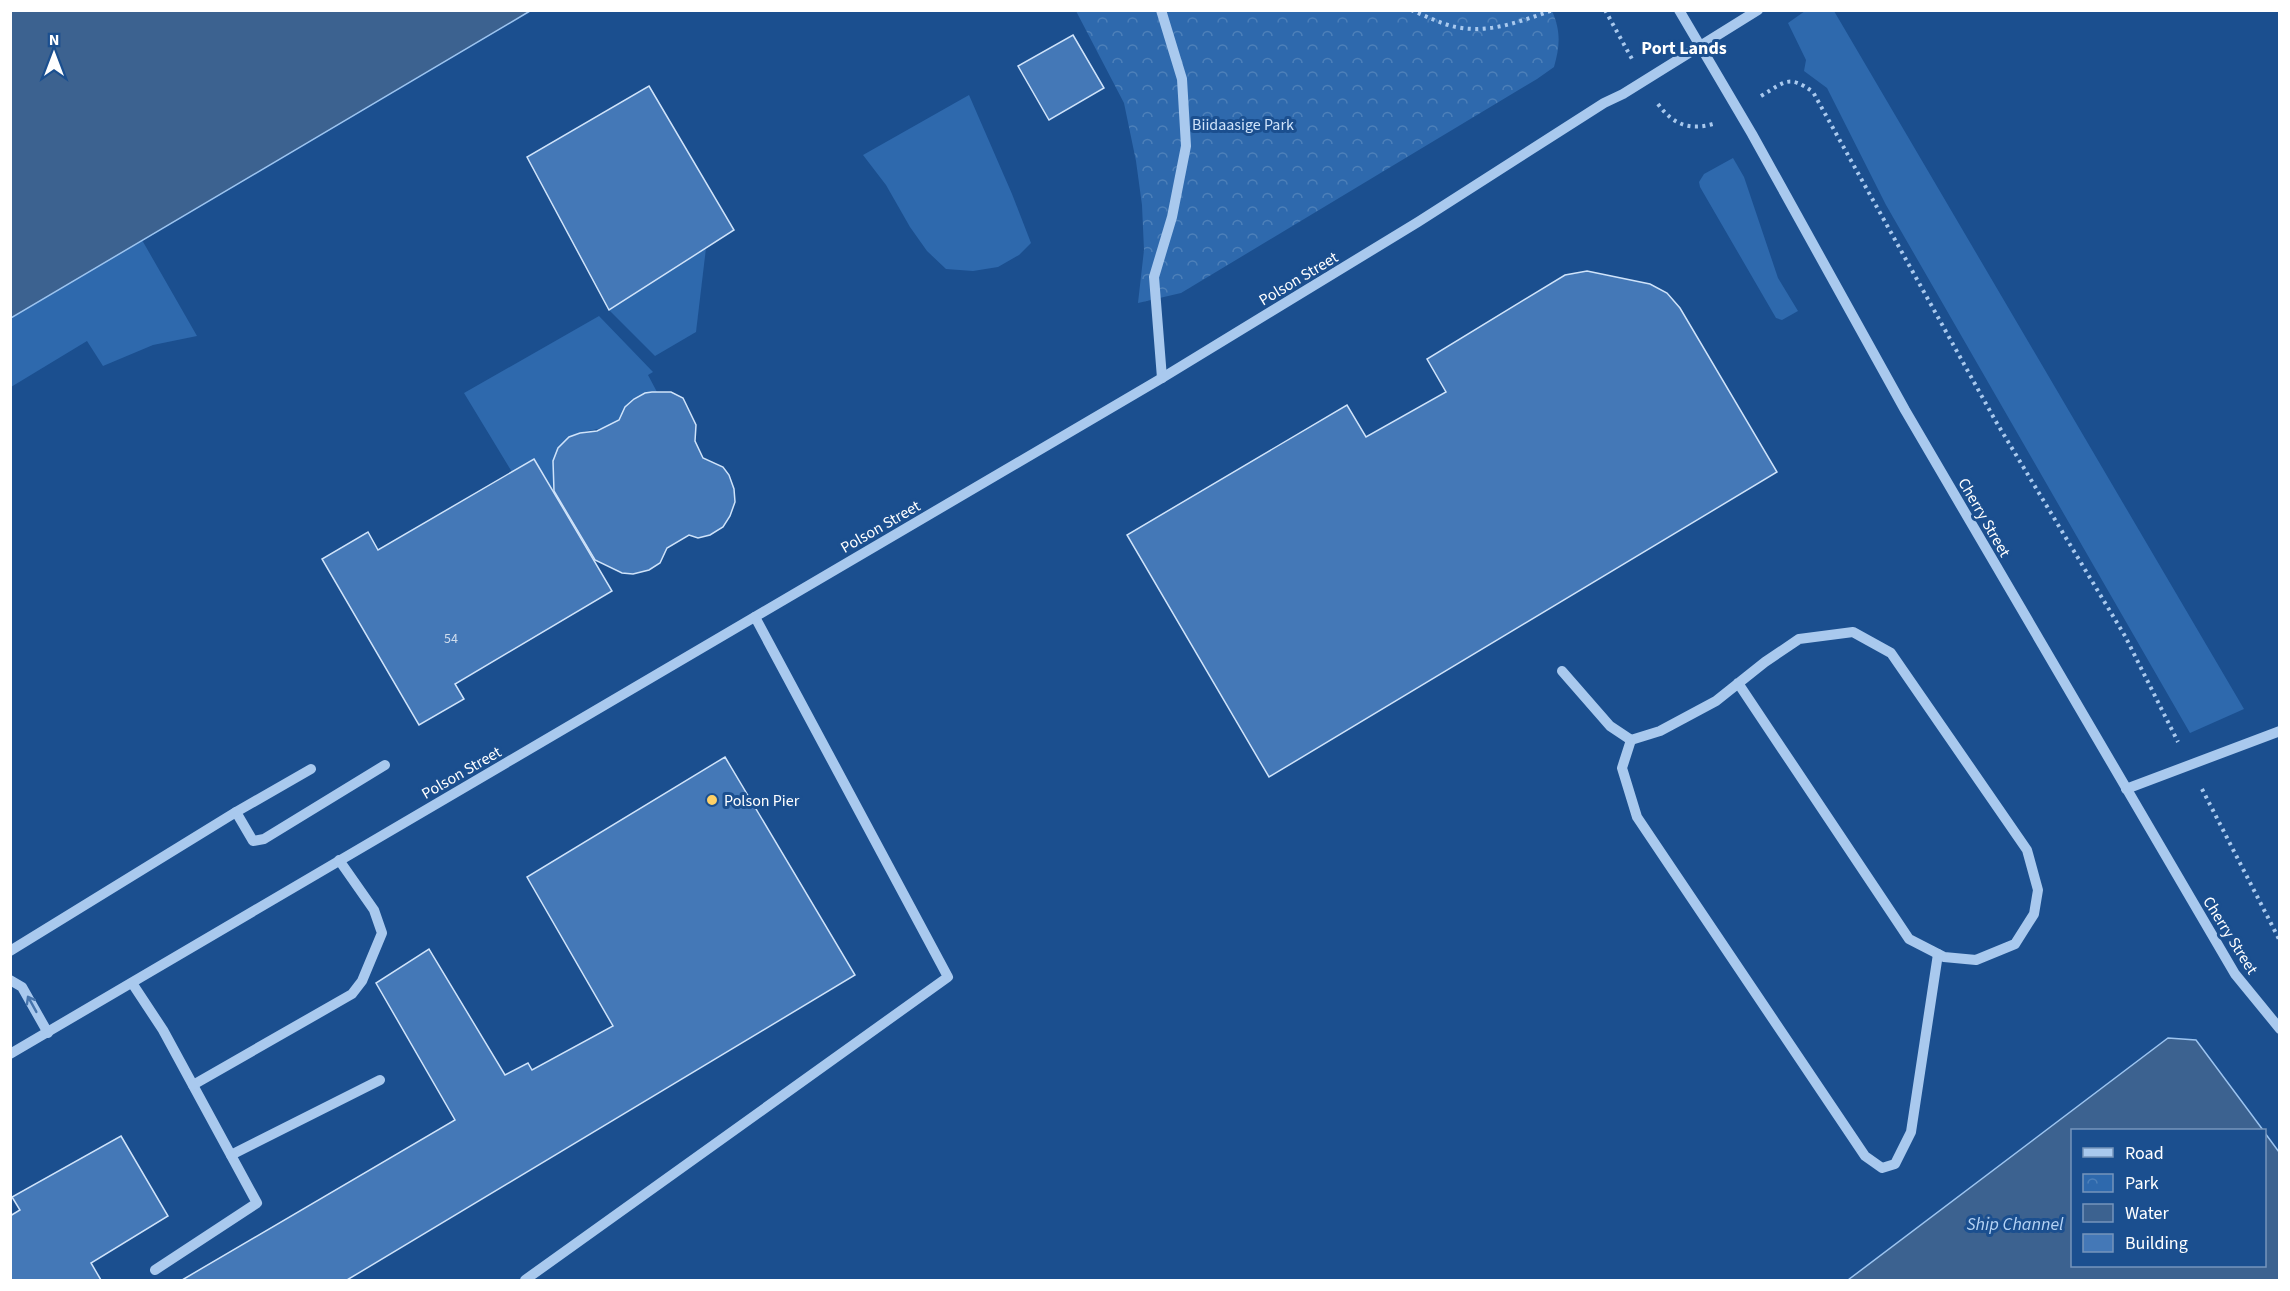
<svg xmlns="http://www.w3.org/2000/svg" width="2290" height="1291" font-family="'Source Sans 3',sans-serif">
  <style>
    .green { fill: #2e69ad }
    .park { fill: url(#park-crowns) }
    .water { fill: #3c6290; stroke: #9cc4f0; stroke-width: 1.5 }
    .building { fill: #4478b7; stroke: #cfe3fa; stroke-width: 1.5 }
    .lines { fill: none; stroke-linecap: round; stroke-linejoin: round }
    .path { stroke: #a9c9ee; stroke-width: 4; stroke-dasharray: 3 4.5; stroke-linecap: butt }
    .minor { stroke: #a9c9ee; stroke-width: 10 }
    .oneway { stroke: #4674ac }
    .poi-dot { fill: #ffd166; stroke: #1b4f8f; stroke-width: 2 }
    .labels { text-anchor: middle; stroke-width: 6; stroke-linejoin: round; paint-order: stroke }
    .number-label { font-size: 14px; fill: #d0dded }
    .park-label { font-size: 16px; fill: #cfe3fa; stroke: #1b4f8f }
    .street-label { font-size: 16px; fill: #fff; stroke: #1b4f8f }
    .poi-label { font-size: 16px; fill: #fff; stroke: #1b4f8f; text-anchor: start }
    .neighbourhood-label { font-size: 18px; font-weight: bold; fill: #fff; stroke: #1b4f8f }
    .water-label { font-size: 18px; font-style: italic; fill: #b5d3f5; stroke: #1b4f8f }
  </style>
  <defs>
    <pattern id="park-crowns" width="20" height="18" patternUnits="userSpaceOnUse" patternTransform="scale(1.5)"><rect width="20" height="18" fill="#2e69ad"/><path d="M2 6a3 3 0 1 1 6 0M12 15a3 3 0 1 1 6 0" fill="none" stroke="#4d80b9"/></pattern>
  </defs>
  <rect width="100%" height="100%" fill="#1b4f8f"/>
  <g class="green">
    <path d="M1805 11H1834L2244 709 2190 733 1886 205 1827 88 1804 71 1806 60 1788 23Z"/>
    <path d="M969 95 1012 194 1031 243 1019 255 998 267 973 271 946 269 927 251 910 227 886 185 863 155Z"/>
    <path d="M1733 158 1744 177 1778 278 1798 311 1782 320 1776 318 1700 187 1699 182 1704 174Z"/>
    <path d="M142 240 197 336 153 345 103 366 87 341 11 387V318Z"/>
    <path d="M706 248 696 332 655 356 609 310Z"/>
    <path d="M599 316 653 372 648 375 657 392C631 392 634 409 618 420 604 430 593 429 579 433 551 442 552 468 554 491L534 459 512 472 464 393Z"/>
  </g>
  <path class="park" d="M1076 11H1552C1561 31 1560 46 1554 67L1537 79 1181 293 1138 303 1144 250 1142 205 1136 161 1124 103Z"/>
  <g class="water">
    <path d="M11 10H530V11L11 318Z"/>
    <path d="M2168 1038 2196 1040 2263 1130H2072V1266H2264L2265 1133 2279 1152V1280H1848Z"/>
  </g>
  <g class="building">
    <path d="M1073 35 1104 88 1049 120 1018 66Z"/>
    <path d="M649 86 734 230 609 310 527 157Z"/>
    <path d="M1587 271 1650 284 1667 293 1680 308 1777 472 1269 777 1127 535 1347 405 1366 437 1446 392 1427 359 1565 275Z"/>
    <path d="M652 392H671L683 398 696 425 695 441 703 458 723 467 729 475 734 489 735 502 730 516 723 527 710 535 698 538 689 535 667 548 660 563 649 570 633 574 622 573 595 560 554 491 553 461 558 448 569 437 580 433 597 431 619 420 625 407 634 399 645 393Z"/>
    <path d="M534 459 612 591 455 684 464 699 419 725 322 559 368 532 378 550Z"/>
    <path d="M725 757 855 975 347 1280H182L455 1120 376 983 429 949 505 1075 528 1063 532 1070 613 1026 527 877Z"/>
    <path d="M121 1136 168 1216 91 1263 101 1280H10V1216L20 1210 12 1197Z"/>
  </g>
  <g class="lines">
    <g class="path">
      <path d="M1411 10C1426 16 1441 24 1456 27 1490 34 1521 21 1553 10"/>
      <path d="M1605 10 1632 59"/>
      <path d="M1761 96C1785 82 1788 74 1813 92L1995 420 2125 636 2178 742"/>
      <path d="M1658 104C1674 126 1691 131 1716 123"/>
      <path d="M2202 789 2280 941"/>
    </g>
    <g class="minor">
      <path d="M1161 10 1182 79 1186 146 1172 217 1154 277 1162 378"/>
      <path d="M1679 10 1752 134 1905 410 2235 974 2280 1029"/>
      <path d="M1562 671 1610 726 1631 740 1660 731 1716 701 1765 662 1799 639 1853 632 1891 653 2027 850 2038 890 2034 914 2015 944 1976 960 1944 957 1909 939 1738 683"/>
      <path d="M1631 740 1622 768 1637 817 1865 1156 1882 1168 1895 1164 1911 1132 1938 954"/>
      <path d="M2126 789 2280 731"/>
      <path d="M236 812 311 769"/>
      <path d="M10 951 236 812 253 841 264 839 385 765"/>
      <path d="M10 980 22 987 48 1033"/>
      <path d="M132 983 163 1030 257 1203 155 1270"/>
      <path d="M10 1054 1162 378 1418 222 1604 103 1623 94 1758 10"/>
      <path d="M193 1085 352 994 362 981 382 933 374 910 339 860"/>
      <path d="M231 1155 380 1080"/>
      <path d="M525 1280 948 977 755 617"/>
    </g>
  </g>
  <defs><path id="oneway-shaft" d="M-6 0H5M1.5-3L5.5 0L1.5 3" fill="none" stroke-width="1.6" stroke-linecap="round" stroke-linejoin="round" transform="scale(1.5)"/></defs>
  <use class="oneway" href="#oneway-shaft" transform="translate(32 1004) rotate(-119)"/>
  <circle class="poi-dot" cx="712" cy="800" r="6"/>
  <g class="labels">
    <g class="number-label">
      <text x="451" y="643">54</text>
    </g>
    <g class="park-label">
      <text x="1243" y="130">Biidaasige Park</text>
    </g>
    <g class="street-label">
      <text transform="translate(1298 278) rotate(-31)" y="6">Polson Street</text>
      <text transform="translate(1985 517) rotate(60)" y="6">Cherry Street</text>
      <text transform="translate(880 526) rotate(-30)" y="6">Polson Street</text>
      <text transform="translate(461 772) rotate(-30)" y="6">Polson Street</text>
      <text transform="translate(2231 935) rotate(58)" y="6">Cherry Street</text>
    </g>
    <g class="poi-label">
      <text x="724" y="806">Polson Pier</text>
    </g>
    <g class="neighbourhood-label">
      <text x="1684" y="54">Port Lands</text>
    </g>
    <g class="water-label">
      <text x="2015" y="1230">Ship Channel</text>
    </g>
  </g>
  <rect width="2290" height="1291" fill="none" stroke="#ffffff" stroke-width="24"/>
  <rect x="2071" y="1129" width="195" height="138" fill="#1b4f8f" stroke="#7695bc" stroke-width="1.5"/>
  <rect x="2083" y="1148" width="30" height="9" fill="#a9c9ee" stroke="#7695bc" stroke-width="1.5"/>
  <text x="2125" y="1159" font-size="18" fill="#ffffff">Road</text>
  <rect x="2083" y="1174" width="30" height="18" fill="url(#park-crowns)" stroke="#7695bc" stroke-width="1.5"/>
  <text x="2125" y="1189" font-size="18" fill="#ffffff">Park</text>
  <rect x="2083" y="1204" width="30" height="18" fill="#3c6290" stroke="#7695bc" stroke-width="1.5"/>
  <text x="2125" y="1219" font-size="18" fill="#ffffff">Water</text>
  <rect x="2083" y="1234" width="30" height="18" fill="#4478b7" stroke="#7695bc" stroke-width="1.5"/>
  <text x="2125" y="1249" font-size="18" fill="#ffffff">Building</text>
  <g transform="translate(54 54)" stroke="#1b4f8f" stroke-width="4.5" paint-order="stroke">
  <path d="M0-4.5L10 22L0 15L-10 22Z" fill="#ffffff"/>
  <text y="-9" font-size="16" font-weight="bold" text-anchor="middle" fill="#ffffff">N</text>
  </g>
</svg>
